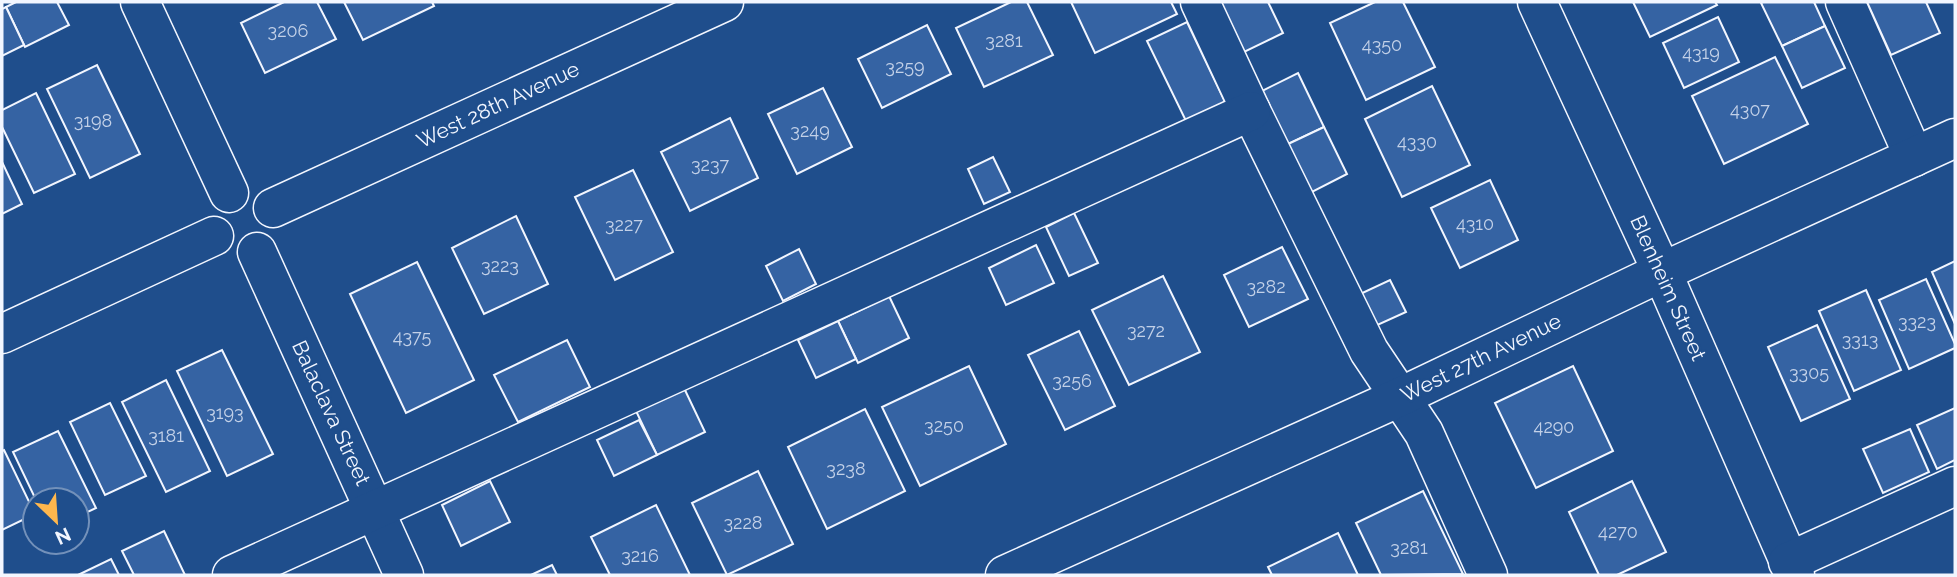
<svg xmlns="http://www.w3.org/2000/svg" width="1957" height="577" font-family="Raleway,sans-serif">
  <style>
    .building { fill: #3563a3; stroke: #f2f6ff; stroke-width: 2 }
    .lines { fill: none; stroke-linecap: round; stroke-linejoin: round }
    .minor-casing { stroke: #f2f6ff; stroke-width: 41 }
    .minor { stroke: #1f4e8c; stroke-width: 38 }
    .labels { text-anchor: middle; stroke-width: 5; stroke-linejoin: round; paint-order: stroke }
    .number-label { font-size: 18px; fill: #c3d1e8 }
    .street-label { font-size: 21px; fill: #f2f6ff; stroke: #1f4e8c }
  </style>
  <rect width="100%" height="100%" fill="#1f4e8c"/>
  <g class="building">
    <path d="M16 2H57L69 25 25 47 6 7Z"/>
    <path d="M284 2H317L336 39 265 73 241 23Z"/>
    <path d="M344 2H432L434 6 363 40Z"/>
    <path d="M1011 2H1027L1053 55 984 87 956 28Z"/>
    <path d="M1071 2H1171L1177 14 1095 53Z"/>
    <path d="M1217 2H1268L1283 33 1242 53Z"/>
    <path d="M1375 2H1403L1435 67 1366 100 1330 23Z"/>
    <path d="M1633 2H1715L1717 5 1650 37Z"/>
    <path d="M1763 2H1814L1825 26 1782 46 1761 3Z"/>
    <path d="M1867 2H1926L1940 33 1891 55Z"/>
    <path d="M6 7 24 45 2 56V9Z"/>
    <path d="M1718 17 1739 62 1684 88 1663 43Z"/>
    <path d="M1187 22 1225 102 1186 121 1147 41Z"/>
    <path d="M927 25 951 74 882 108 858 59Z"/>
    <path d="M1825 26 1845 68 1802 88 1782 46Z"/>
    <path d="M1775 57 1808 124 1724 164 1692 96Z"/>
    <path d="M97 65 140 154 90 178 47 89Z"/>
    <path d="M1298 73 1324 127 1286 145 1260 92Z"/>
    <path d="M1432 86 1470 165 1402 197 1365 119Z"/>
    <path d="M823 88 852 147 797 174 768 114Z"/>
    <path d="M36 93 75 174 34 193 2 127V110Z"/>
    <path d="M730 118 758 178 690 211 661 152Z"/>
    <path d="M1324 127 1347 174 1310 193 1286 145Z"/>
    <path d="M993 157 1010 192 984 204 968 169Z"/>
    <path d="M2 162 22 204 2 214Z"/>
    <path d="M633 170 673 252 615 280 575 197Z"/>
    <path d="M1490 180 1518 240 1460 268 1431 208Z"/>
    <path d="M1074 213 1098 263 1069 276 1046 227Z"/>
    <path d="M516 216 548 284 484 314 452 248Z"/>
    <path d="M1036 245 1054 283 1006 305 989 268Z"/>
    <path d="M1282 247 1308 299 1249 327 1224 275Z"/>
    <path d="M799 249 816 284 783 301 766 266Z"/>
    <path d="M1955 261V324L1932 272Z"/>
    <path d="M417 262 474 380 406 413 350 294Z"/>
    <path d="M1163 276 1200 352 1129 385 1092 310Z"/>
    <path d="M1926 279 1955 344V348L1909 369 1879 300Z"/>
    <path d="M1390 280 1406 312 1373 327 1358 295Z"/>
    <path d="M1866 290 1901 370 1854 391 1819 311Z"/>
    <path d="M889 296 909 338 858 363 838 321Z"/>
    <path d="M838 321 856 359 816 378 798 340Z"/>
    <path d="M1817 325 1850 399 1801 421 1768 347Z"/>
    <path d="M1079 331 1115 406 1065 430 1028 355Z"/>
    <path d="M567 340 590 387 518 422 494 375Z"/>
    <path d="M222 350 273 454 227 476 177 371Z"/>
    <path d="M969 366 1006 444 920 486 882 407Z"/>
    <path d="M1573 366 1613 451 1536 488 1495 403Z"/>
    <path d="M166 380 210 471 166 492 122 402Z"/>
    <path d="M684 388 705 432 657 455 636 411Z"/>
    <path d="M110 403 146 476 105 495 70 422Z"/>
    <path d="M1955 408V460L1937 469 1917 425Z"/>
    <path d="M865 409 905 491 827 529 788 447Z"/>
    <path d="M639 420 657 455 614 476 597 440Z"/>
    <path d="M1910 429 1929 472 1883 493 1863 449Z"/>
    <path d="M58 431 96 508 77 517V500H36L13 452Z"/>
    <path d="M4 450 35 514 2 530V451Z"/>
    <path d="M758 471 793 544 727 575 692 503Z"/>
    <path d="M490 481 510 522 461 546 442 505Z"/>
    <path d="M1632 481 1666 552 1617 575H1599L1569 512Z"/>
    <path d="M1423 491 1463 574 1381 575 1356 523Z"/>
    <path d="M656 505 690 575H610L591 537Z"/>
    <path d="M164 531 185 575H134L122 551Z"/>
    <path d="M1338 533 1358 575H1272L1268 567Z"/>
    <path d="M111 559 119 575H78Z"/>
    <path d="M552 565 557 575H531Z"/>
  </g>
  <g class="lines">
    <defs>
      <g id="minor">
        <path d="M140 2 229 193"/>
        <path d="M1200 2 1251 111 1369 351 1424 433 1488 575"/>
        <path d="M1537 2 1662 272 1795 575"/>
        <path d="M1845 2 1914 157"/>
        <path d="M273 208 724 2"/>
        <path d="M257 252 404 575"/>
        <path d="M2 334 214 236"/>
        <path d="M1788 562 1955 486"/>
        <path d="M232 575 1251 111"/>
        <path d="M1005 575 1400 397 1662 272 1955 138"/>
      </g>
    </defs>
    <use href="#minor" class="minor-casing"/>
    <use href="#minor" class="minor"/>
  </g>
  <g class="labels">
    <g class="number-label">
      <text x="288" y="37">3206</text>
      <text x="1004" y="47">3281</text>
      <text x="1382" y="51">4350</text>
      <text x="1701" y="59">4319</text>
      <text x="905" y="73">3259</text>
      <text x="1750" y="116">4307</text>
      <text x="93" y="127">3198</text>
      <text x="810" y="137">3249</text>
      <text x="1417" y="148">4330</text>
      <text x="710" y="171">3237</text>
      <text x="1475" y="230">4310</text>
      <text x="624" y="231">3227</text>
      <text x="500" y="272">3223</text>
      <text x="1266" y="293">3282</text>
      <text x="1917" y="328">3323</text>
      <text x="1146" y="337">3272</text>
      <text x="412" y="343">4375</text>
      <text x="1860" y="346">3313</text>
      <text x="1809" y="379">3305</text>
      <text x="1072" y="387">3256</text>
      <text x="225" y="419">3193</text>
      <text x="944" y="432">3250</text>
      <text x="1554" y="433">4290</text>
      <text x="166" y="442">3181</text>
      <text x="846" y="475">3238</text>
      <text x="743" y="529">3228</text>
      <text x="1618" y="538">4270</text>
      <text x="1409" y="554">3281</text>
      <text x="640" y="562">3216</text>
    </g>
    <g class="street-label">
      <text transform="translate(498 105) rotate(-25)" y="7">West 28th Avenue</text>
      <text transform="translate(1668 288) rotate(66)" y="7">Blenheim Street</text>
      <text transform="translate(1481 358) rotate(-26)" y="7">West 27th Avenue</text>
      <text transform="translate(331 413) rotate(65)" y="7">Balaclava Street</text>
    </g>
  </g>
  <rect width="1957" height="577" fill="none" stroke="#f2f6ff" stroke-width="7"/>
  <g transform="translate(56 521) rotate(155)"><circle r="33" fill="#1f4e8c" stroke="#7391ba" stroke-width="2"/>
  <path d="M0-5L12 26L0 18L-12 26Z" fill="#ffb74d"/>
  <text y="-10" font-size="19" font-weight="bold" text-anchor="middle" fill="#f2f6ff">N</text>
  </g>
</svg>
